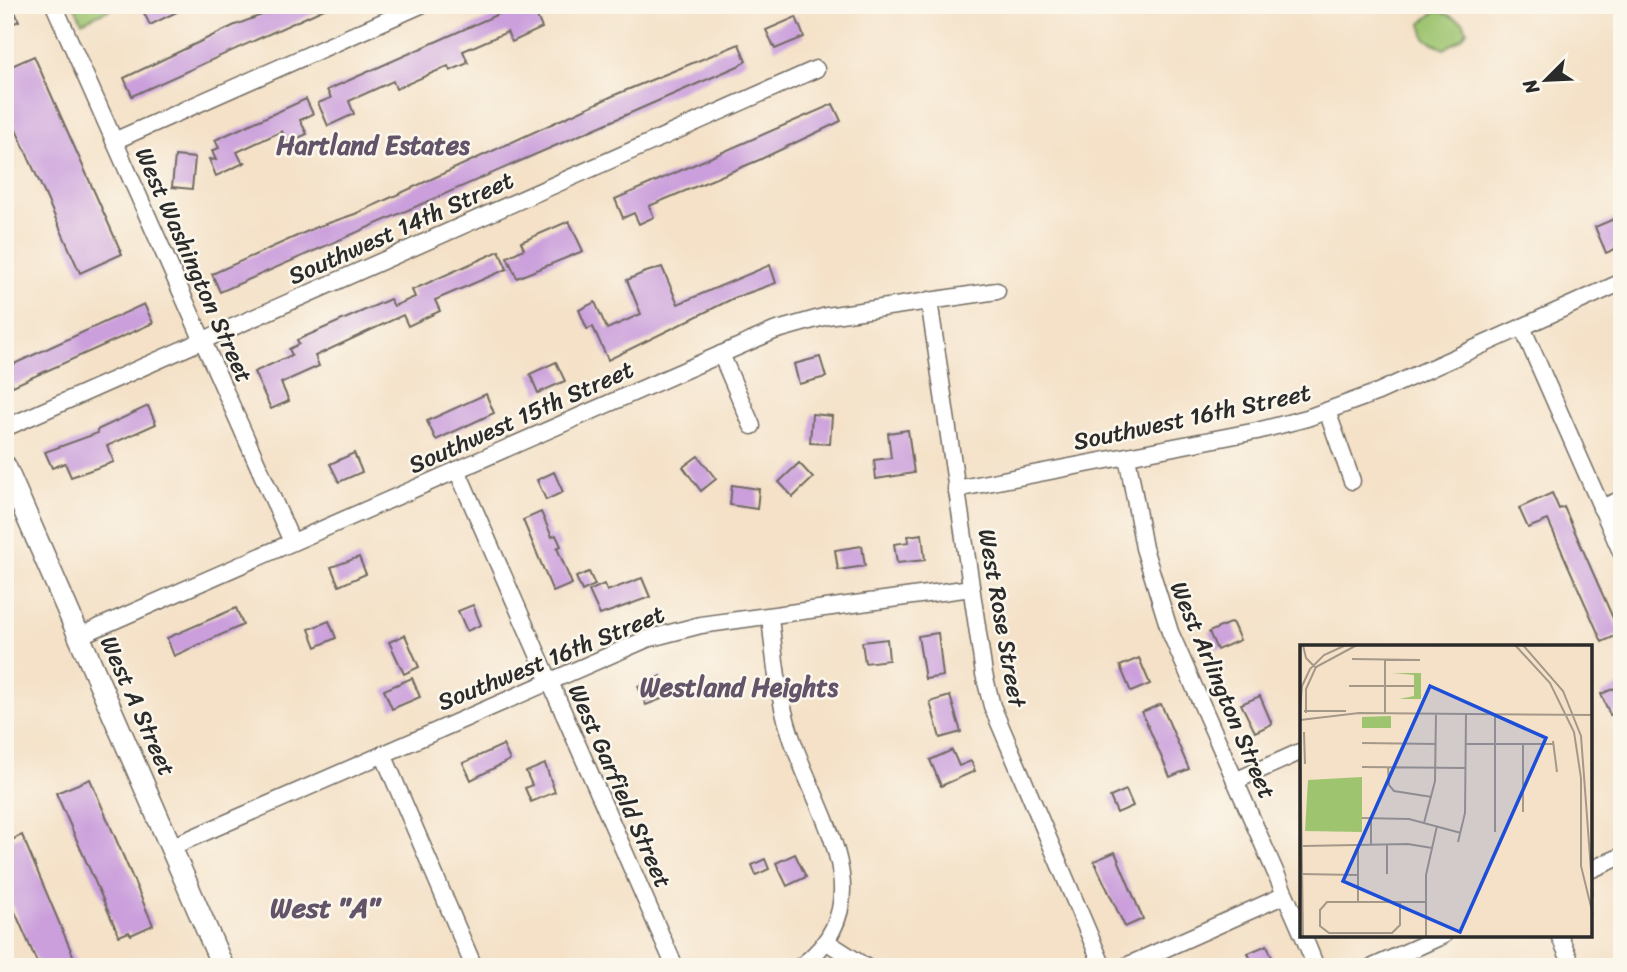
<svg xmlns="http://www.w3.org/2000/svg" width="1627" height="972" font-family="Sriracha,sans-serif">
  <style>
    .green { fill: #9ec46f; stroke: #64784d; stroke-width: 2 }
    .building { fill: #ca9fdc }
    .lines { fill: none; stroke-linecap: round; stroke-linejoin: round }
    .minor-casing { stroke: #716b62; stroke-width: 19 }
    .major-casing { stroke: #716b62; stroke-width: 24 }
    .minor { stroke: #fff; stroke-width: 16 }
    .major { stroke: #fff; stroke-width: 21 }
    .labels { text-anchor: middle; stroke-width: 5; stroke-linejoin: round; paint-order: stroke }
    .street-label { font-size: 24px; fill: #2b2b2b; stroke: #fbf7ec }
    .neighbourhood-label { font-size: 26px; font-weight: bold; fill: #635469; stroke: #fbf7ec }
    .quarter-label { font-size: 28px; font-weight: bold; fill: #635469; stroke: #fbf7ec }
    .inset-road { fill: none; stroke: #a49889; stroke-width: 2 }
    .view { fill: #1d4ed8; fill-opacity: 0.15; stroke: #1d4ed8; stroke-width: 3.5 }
    .inset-edge { fill: none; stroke: #2b2b2b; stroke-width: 3.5 }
  </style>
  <rect width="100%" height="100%" fill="#fbf7ec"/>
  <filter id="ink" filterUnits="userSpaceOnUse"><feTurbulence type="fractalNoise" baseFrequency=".0143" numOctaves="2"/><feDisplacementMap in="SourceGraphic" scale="14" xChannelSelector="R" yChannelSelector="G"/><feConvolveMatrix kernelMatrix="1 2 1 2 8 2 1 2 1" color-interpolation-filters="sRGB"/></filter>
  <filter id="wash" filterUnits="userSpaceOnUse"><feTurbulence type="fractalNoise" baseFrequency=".00686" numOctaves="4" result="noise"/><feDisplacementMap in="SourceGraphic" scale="28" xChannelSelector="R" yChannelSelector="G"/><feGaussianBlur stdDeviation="1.57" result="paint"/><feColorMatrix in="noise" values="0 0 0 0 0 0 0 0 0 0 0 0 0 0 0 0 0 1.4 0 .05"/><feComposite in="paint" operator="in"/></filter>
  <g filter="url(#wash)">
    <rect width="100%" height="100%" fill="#f4e1c7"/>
    <g class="green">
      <path d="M74 5H119L82 22Z"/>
      <path d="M1438 10 1463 22 1467 31 1462 38 1444 49 1425 38 1421 23Z"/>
    </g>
    <g id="blocks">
      <g class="building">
        <path d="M5 5H12L19 21 5 27Z"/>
        <path d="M140 5H191L150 25Z"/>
        <path d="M289 5H333L132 96 124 78 235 25Z"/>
        <path d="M514 7 517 14 533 7 542 28 512 42 507 32 463 51 468 63 450 71 448 66 396 89 393 81 349 101 354 114 328 126 318 103 331 98 327 90Z"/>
        <path d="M796 17 804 37 775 49 766 30Z"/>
        <path d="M739 44 746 61 738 66 220 292 212 274 317 227 355 214 617 94Z"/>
        <path d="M34 56 122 254 80 273 5 105V69Z"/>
        <path d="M306 99 313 114 300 120 307 134 287 143 282 131 237 152 242 162H246L216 176 209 159 216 160 212 151 219 148 215 140Z"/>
        <path d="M833 104 841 121 759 160 649 206 654 217 639 224 634 213 623 218 615 199Z"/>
        <path d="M175 156 195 158 192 189 172 187Z"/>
        <path d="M1614 219 1622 236V246L1606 253 1595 227Z"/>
        <path d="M569 221 583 251 517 278 507 257 524 249 521 242Z"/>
        <path d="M499 251 507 269 435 300 440 311 408 326 403 315 315 356 319 366 281 383 289 401 271 409 254 372 292 355 289 349 299 344 297 340 390 299 394 306 415 297 412 290Z"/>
        <path d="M770 265 776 283 734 298 608 360 593 327 587 329 579 310 595 302 607 329 641 314 627 280 643 273 662 267 678 304Z"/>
        <path d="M144 304 153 323 13 386 5 368Z"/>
        <path d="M820 357 826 377 799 384 794 364Z"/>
        <path d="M556 362 565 381 538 393 530 374Z"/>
        <path d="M486 394 494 413 436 440 427 421Z"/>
        <path d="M148 406 156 424 107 446 114 462 71 477 65 463 52 468 45 452 98 433 97 430Z"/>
        <path d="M812 414 832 416 830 444 810 443Z"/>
        <path d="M908 430 914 473 876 479 874 460 891 458 888 433Z"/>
        <path d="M354 453 362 472 339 482 330 464Z"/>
        <path d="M698 456 716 479 701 491 683 467Z"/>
        <path d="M799 463 813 478 793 497 779 482Z"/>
        <path d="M554 472 563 492 546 500 537 480Z"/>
        <path d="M732 485 759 489 757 509 730 505Z"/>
        <path d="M1552 493 1559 509 1564 507 1620 634 1602 642 1548 520 1528 528 1519 508Z"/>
        <path d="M541 512 552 537 556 535 561 546 557 548 572 584 553 592 523 520Z"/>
        <path d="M922 534 925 560 897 563 894 544 909 542 908 536Z"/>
        <path d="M862 546 865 566 838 570 835 550Z"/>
        <path d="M359 557 366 574 339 586 331 567Z"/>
        <path d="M589 572 595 585 582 591 576 577Z"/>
        <path d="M642 578 650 597 600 615 589 591 604 584 607 591Z"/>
        <path d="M473 605 481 625 467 631 458 611Z"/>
        <path d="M236 608 243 625 174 656 167 638Z"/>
        <path d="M329 621 336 638 316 647 309 629Z"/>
        <path d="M1232 622 1240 640 1217 650 1209 632Z"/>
        <path d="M938 633 943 676 925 679 918 636Z"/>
        <path d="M405 635 419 667 404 674 389 642Z"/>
        <path d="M887 639 889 660 865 663 862 642Z"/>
        <path d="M1139 658 1150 684 1131 692 1120 666Z"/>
        <path d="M661 676 669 696 646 705 638 686Z"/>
        <path d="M412 678 420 697 392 709 384 690Z"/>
        <path d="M1622 685V710L1610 715 1601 694Z"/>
        <path d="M950 696 961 732 940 738 930 702Z"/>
        <path d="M1260 696 1272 724 1255 732 1241 704Z"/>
        <path d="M1161 704 1189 769 1170 777 1142 712Z"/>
        <path d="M503 745 510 760 471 780 463 763Z"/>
        <path d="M952 750 959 766 971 761 975 771 941 786 930 760Z"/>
        <path d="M545 764 555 792 531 802 525 788 532 785 526 772Z"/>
        <path d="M90 779 153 925 131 935 129 932 119 936 56 793Z"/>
        <path d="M1126 790 1133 806 1117 813 1110 797Z"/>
        <path d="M22 835 75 960 66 964 67 967H39L5 889V843Z"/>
        <path d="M1115 852 1143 919 1125 927 1094 861Z"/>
        <path d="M795 854 806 877 787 886 776 863Z"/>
        <path d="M765 859 769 869 756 875 752 865Z"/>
        <path d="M1267 945 1276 967H1254L1248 953Z"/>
      </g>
    </g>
  </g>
  <g filter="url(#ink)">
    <use href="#blocks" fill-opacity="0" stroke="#716b62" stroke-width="2"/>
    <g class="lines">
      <defs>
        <g id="minor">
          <path d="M54 5 292 542"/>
          <path d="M114 141 421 5"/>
          <path d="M929 300 984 674 992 706 1103 967"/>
          <path d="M1522 327 1622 554"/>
          <path d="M721 354 752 426"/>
          <path d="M1327 411 1352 481"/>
          <path d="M5 428 816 69"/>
          <path d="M1127 456 1144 548 1170 632 1302 933"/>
          <path d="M457 470 675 967"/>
          <path d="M956 489 1257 431 1307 418 1378 392 1622 282"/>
          <path d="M1601 508 1622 499"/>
          <path d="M770 616C774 656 778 698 791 736 816 815 887 901 800 967"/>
          <path d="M79 636 774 331 827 316 997 291"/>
          <path d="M383 754 474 967"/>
          <path d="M1235 781 1302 751"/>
          <path d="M171 847 647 639 701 625 971 588"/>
          <path d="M1590 870 1622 856"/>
          <path d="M1303 935 1316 967"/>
          <path d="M1559 935 1573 967"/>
          <path d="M827 942 866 967"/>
          <path d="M1124 967 1285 895"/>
          <path d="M1373 967 1444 935"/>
        </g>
        <path id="major" d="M5 466 223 967"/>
      </defs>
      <use href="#minor" class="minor-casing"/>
      <use href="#major" class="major-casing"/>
      <use href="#minor" class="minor"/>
      <use href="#major" class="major"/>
    </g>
  </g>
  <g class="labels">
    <g class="street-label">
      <text transform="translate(401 228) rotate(-24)" y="8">Southwest 14th Street</text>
      <text transform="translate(194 265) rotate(66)" y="8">West Washington Street</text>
      <text transform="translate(521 417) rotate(-24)" y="8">Southwest 15th Street</text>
      <text transform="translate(1192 417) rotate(-12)" y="8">Southwest 16th Street</text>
      <text transform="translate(1002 618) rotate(80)" y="8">West Rose Street</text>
      <text transform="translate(551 658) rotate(-22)" y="8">Southwest 16th Street</text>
      <text transform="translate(1223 690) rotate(67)" y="8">West Arlington Street</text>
      <text transform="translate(138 706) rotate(66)" y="8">West A Street</text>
      <text transform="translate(620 786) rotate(66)" y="8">West Garfield Street</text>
    </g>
    <g class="neighbourhood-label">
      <text x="373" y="154">Hartland Estates</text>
      <text x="739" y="696">Westland Heights</text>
    </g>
    <g class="quarter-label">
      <text x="325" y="917">West "A"</text>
    </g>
  </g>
  <g transform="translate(1300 645)">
    <rect width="292" height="292" fill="#f4e1c7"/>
    <path d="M92 28H121V54H99L114 51V30ZM91 71V83H62V72ZM62 132V187L5 186 8 135Z" fill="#9ec46f"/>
    <path class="inset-road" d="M3 0 6 13 15 22M215 0 250 38 274 87 281 133V221L293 270M223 0 263 46 281 91 293 252M52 14 120 15M49 41H114M0 66 2 41 10 24 24 10 46 0M4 66H46M6 68V44L16 22 57 0M85 68V15M0 75 59 68 293 70M0 81 3 292M4 87 5 119M253 96 257 127M62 98 136 99M166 99H253M62 122 166 123M88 122 89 140 94 146 132 152M223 167V99M62 173 109 174 161 188M71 173V199M124 178 135 136 136 68M195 187V69M158 197 165 168 166 69M58 199V256M87 199V229M3 201 108 199 132 203M0 229 58 230M100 257V280L92 288H29L20 281V265L27 257H126M126 292V230L137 181"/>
    <path class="view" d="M130 41 246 93 160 287 43 236Z"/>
    <rect width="292" height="292" class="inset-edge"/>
  </g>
  <rect width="1627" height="972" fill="none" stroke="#fbf7ec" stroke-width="28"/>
  <g transform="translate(1546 80) rotate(246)" stroke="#fbf7ec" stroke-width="5" paint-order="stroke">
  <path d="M0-5L12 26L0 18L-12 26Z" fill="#2b2b2b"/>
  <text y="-10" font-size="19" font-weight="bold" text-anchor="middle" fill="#2b2b2b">N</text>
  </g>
</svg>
